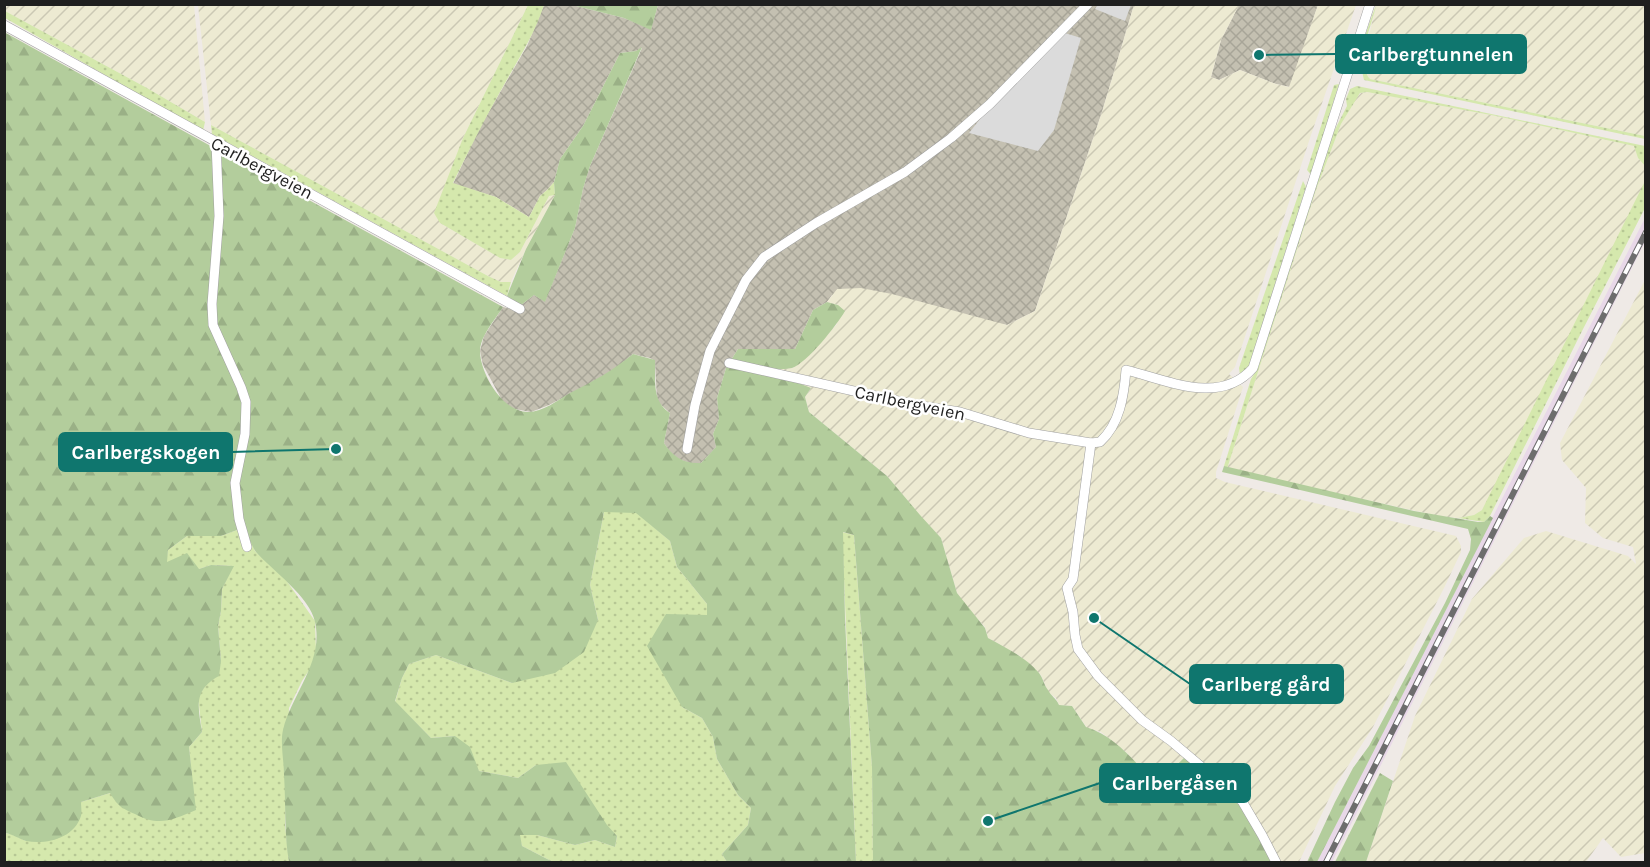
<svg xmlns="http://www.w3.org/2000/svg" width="1650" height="867" font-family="Karla,sans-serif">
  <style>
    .industrial { fill: #e8d8e8 }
    .construction { fill: url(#construction-cross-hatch) }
    .farmland { fill: url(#farmland-furrows) }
    .grass { fill: url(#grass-dots) }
    .forest { fill: url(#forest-firs) }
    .parking { fill: #dbdbdb }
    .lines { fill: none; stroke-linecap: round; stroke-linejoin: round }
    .street-casing { stroke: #a0a0a0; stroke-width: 10 }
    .street { stroke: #fff; stroke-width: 9 }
    .rail-casing { stroke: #6d6d6d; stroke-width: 6 }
    .rail { stroke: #fff; stroke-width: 4; stroke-dasharray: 11; stroke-linecap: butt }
    .labels { text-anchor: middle; stroke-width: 5; stroke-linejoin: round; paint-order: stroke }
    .street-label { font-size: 18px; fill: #1f1f1f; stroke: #fff }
    .leader { fill: none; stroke: #0f766e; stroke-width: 2 }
    .callout-dot { fill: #0f766e; stroke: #fff; stroke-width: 2 }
    .callout { fill: #0f766e; stroke: #0f766e; stroke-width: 2 }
    .callout-label { font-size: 20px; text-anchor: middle; font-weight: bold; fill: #fff }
  </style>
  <defs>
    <pattern id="construction-cross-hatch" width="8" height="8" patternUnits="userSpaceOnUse" patternTransform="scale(1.5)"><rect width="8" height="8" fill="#c4c0b1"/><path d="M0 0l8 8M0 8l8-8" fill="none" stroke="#a8a598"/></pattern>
    <pattern id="farmland-furrows" width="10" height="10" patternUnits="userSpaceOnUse" patternTransform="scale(1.5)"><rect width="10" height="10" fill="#edead2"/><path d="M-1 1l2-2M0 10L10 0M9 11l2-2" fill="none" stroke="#cbc8b4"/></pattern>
    <pattern id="grass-dots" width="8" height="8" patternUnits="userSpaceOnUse" patternTransform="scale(1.5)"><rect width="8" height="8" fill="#d5e8ad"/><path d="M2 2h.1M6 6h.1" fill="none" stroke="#b6c794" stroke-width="1.8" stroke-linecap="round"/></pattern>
    <pattern id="forest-firs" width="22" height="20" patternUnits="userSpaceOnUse" patternTransform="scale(1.5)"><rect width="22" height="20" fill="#b3cd9c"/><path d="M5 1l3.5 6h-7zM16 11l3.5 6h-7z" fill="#9ab086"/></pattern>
  </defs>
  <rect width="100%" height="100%" fill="#efeae6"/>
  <path class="industrial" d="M1645 218V242L1332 862H1317Z"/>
  <g class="construction">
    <path d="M544 5H572L624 18 651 29 658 5H1134L1102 112 1035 311 1007 325 832 295 827 302 813 310 795 349H738L726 368 717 398 719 419 713 434 716 447 701 463H690L678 459 669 451 664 443 670 413 657 401 655 361 650 358 633 354 610 373 549 405 531 412 510 408 502 400 483 365 480 351 484 336 503 307 519 311 521 305 534 295 545 301 575 228 583 189 590 166 642 48 636 51 620 53 583 126 560 159 554 182 547 190 540 196 529 217 496 197 453 184 480 127 527 46Z"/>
    <path d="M1239 5H1318L1290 87 1276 84 1240 70 1219 80 1211 77 1221 40Z"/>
  </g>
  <g class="farmland">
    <path d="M4 5H194L205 122 147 88 5 11Z"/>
    <path d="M198 5H528L463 138 440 223 500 258 511 260 520 252 549 196 555 195 526 249 511 282H501L488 276 211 125Z"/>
    <path d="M1134 5H1239L1221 40 1211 77 1219 80 1240 70 1276 84 1289 87 1318 5H1356L1311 135 1235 367 1229 374 1243 387 1216 472V478L1225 482 1456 536 1461 546V552L1444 588 1373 727 1335 786 1299 862H1272L1184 758 1157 786 1127 753 1101 732 1087 728 1072 706 1059 705 1056 698 1048 692 1041 675 1020 656 988 638 985 627 965 605 957 593 941 538 920 516 887 476 809 412 805 397 811 388 775 378 778 369 793 368 813 351 837 324 838 305 827 302 837 289 861 288 892 294 1007 325 1035 311 1102 112Z"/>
    <path d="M1376 5H1645V136L1370 79 1364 73 1365 53Z"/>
    <path d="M1367 92 1496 116 1635 146 1638 158 1645 166V181L1643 186 1602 271 1498 482 1482 510 1474 515 1458 518 1439 516 1227 469 1316 190 1333 145 1341 124 1356 98 1361 93Z"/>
    <path d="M1645 280V853L1621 857 1603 838 1586 862H1366L1415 716 1472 599 1524 538 1546 531 1628 556 1636 564 1633 547 1603 538 1585 523 1586 488 1562 460 1560 443Z"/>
  </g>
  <g class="grass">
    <path d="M528 5H544C534 36 516 63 500 92 483 122 468 152 453 183L496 197 529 217 540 196 547 190 554 182 555 195 549 196 520 252 511 260 500 258 440 223 434 213 463 138Z"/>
    <path d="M1376 5C1373 25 1353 61 1370 79L1645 136V139L1364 80C1357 54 1367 29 1376 5Z"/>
    <path d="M5 11 147 88 205 122 203 131 5 18Z"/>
    <path d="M1339 84 1311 175 1307 170 1334 85Z"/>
    <path d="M1357 86 1645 146V166L1638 158 1634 146 1496 116 1367 92 1360 93 1341 124 1316 190 1227 469 1224 466 1251 379 1256 371 1330 139 1347 106 1346 99 1350 89Z"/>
    <path d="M211 125 488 276 501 282H511L507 296 212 134Z"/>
    <path d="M1303 181 1306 187 1249 366 1240 375 1239 368Z"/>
    <path d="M1645 181V208L1581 333 1490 516 1484 522 1458 518 1474 515 1482 510Z"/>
    <path d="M604 512H636L670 541 677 567 707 604V615L682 707 702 718 713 737 717 759 738 795 751 808 748 825 722 854 727 862H553L522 846 519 835H537L575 845 595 840 615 847 617 836 536 765 518 778 479 771 455 736 431 738 395 702 402 678 409 664 436 655 512 683 598 620 590 585Z"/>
    <path d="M245 527 255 551 286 580 315 621 316 651 312 666 302 681 289 708 285 825 289 862H5L4 833 11 834 26 841 81 816V802L110 793 195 810 189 747 202 732 198 697 221 661 218 626 221 611 222 589 233 566 211 565 199 569 166 562 168 550 187 536H221Z"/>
    <path d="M842 532 854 535 872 767 873 862H856Z"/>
  </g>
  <g class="forest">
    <path d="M572 5 658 4V5L651 30 624 18Z"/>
    <path d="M4 32 503 307C495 320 480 336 480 352 481 375 503 412 528 412 543 412 558 400 570 393 594 381 612 371 633 354L655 360C656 381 651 400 670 413L664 443C673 457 684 464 701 463L716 447 713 434 719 419 717 398 726 368 738 349H795L813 310 827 302 838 305 845 311C837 325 807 363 792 368 788 369 782 369 778 369L775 378 796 382 811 388 805 397 809 412 887 476 920 515 941 538 957 593 985 628 988 638C1006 648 1026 657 1039 673 1043 678 1044 685 1048 690 1051 696 1056 698 1059 705L1072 706 1086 727C1116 736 1136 763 1156 785L1185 757 1236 800 1255 830 1272 862H873L872 767 854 535 843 532 845 618 856 862H727L722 854 748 825 751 808 738 795 717 759 713 737 702 718 682 707 647 646 666 614 707 615V604L677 567 670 541 636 513 604 512 590 585 598 620 584 652 555 673 512 683 436 655 409 664 402 678 395 701 431 738 455 736 470 747 479 771 518 778 536 765 566 762 607 825 617 836 615 847 595 840 575 845 537 835H520L522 846 553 862H289C284 833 286 805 284 775 284 761 280 743 283 730 292 693 324 662 315 622 310 597 272 570 256 552 251 545 248 535 245 527L221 536H187L168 550 167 562 187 553 199 569 211 565 234 566 222 589 221 611 218 626 221 661 219 676C193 690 198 707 202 732L189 747 196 810C172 820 159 827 135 814 121 808 118 806 110 793L81 802C81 806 82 812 81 816 74 838 47 845 26 841 19 839 13 834 5 833Z"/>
    <path d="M642 47 590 166 583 189 575 228 545 302 534 295 521 305 507 296 526 249 555 195 554 182 560 159 583 126 620 53 636 51Z"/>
    <path d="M1224 466 1414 511 1478 522H1484L1490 516 1493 518 1317 862H1307L1335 802 1353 768 1369 746 1445 603 1470 550 1471 539 1468 529 1222 472Z"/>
    <path d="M1380 773 1393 781 1366 862H1335Z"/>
  </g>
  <g class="parking">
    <path d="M1098 4H1131V5L1125 21 1095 9Z"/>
    <path d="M1065 33 1081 38 1054 130 1038 151 969 133 984 114Z"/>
  </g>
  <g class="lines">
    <defs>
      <g id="street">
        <path d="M4 25 520 309"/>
        <path d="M216 143 219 216 212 304 213 325 241 387 246 402 245 434 235 483 239 519 247 547"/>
        <path d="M729 363 916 405 960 412 1029 433 1091 443 1100 442C1120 424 1124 395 1126 370 1167 380 1220 406 1253 368L1370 4"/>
        <path d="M1091 443 1073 579 1067 588 1073 612 1075 635 1078 649 1098 676 1142 720 1171 741 1242 801 1262 835 1276 862"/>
        <path d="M687 449 695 405 710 351 746 280 764 257 816 223 905 172 951 138 990 104 1088 4"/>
      </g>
    </defs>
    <use href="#street" class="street-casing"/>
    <use href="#street" class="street"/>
    <defs>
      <path id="rail" d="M1326 862 1646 232"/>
    </defs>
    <use href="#rail" class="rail-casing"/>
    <use href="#rail" class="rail"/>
  </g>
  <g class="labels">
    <g class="street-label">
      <text transform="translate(262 168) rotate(28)" y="6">Carlbergveien</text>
      <text transform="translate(910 403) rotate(12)" y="6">Carlbergveien</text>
    </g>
  </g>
  <path class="leader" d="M1259 55L1336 54M336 449L232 452M1094 618L1190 684M988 821L1100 783"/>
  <g class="callout-dot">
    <circle cx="1259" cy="55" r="6"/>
    <circle cx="336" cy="449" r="6"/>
    <circle cx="1094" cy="618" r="6"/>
    <circle cx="988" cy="821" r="6"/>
  </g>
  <g class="callout">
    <rect x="1336" y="35" width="190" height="38" rx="6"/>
    <rect x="59" y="433" width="173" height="38" rx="6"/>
    <rect x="1190" y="665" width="153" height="38" rx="6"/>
    <rect x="1100" y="764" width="150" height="38" rx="6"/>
  </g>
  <g class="callout-label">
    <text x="1431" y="61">Carlbergtunnelen</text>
    <text x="146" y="459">Carlbergskogen</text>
    <text x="1266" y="691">Carlberg gård</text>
    <text x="1175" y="790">Carlbergåsen</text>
  </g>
  <rect width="1650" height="867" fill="none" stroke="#1f1f1f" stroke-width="12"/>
</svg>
